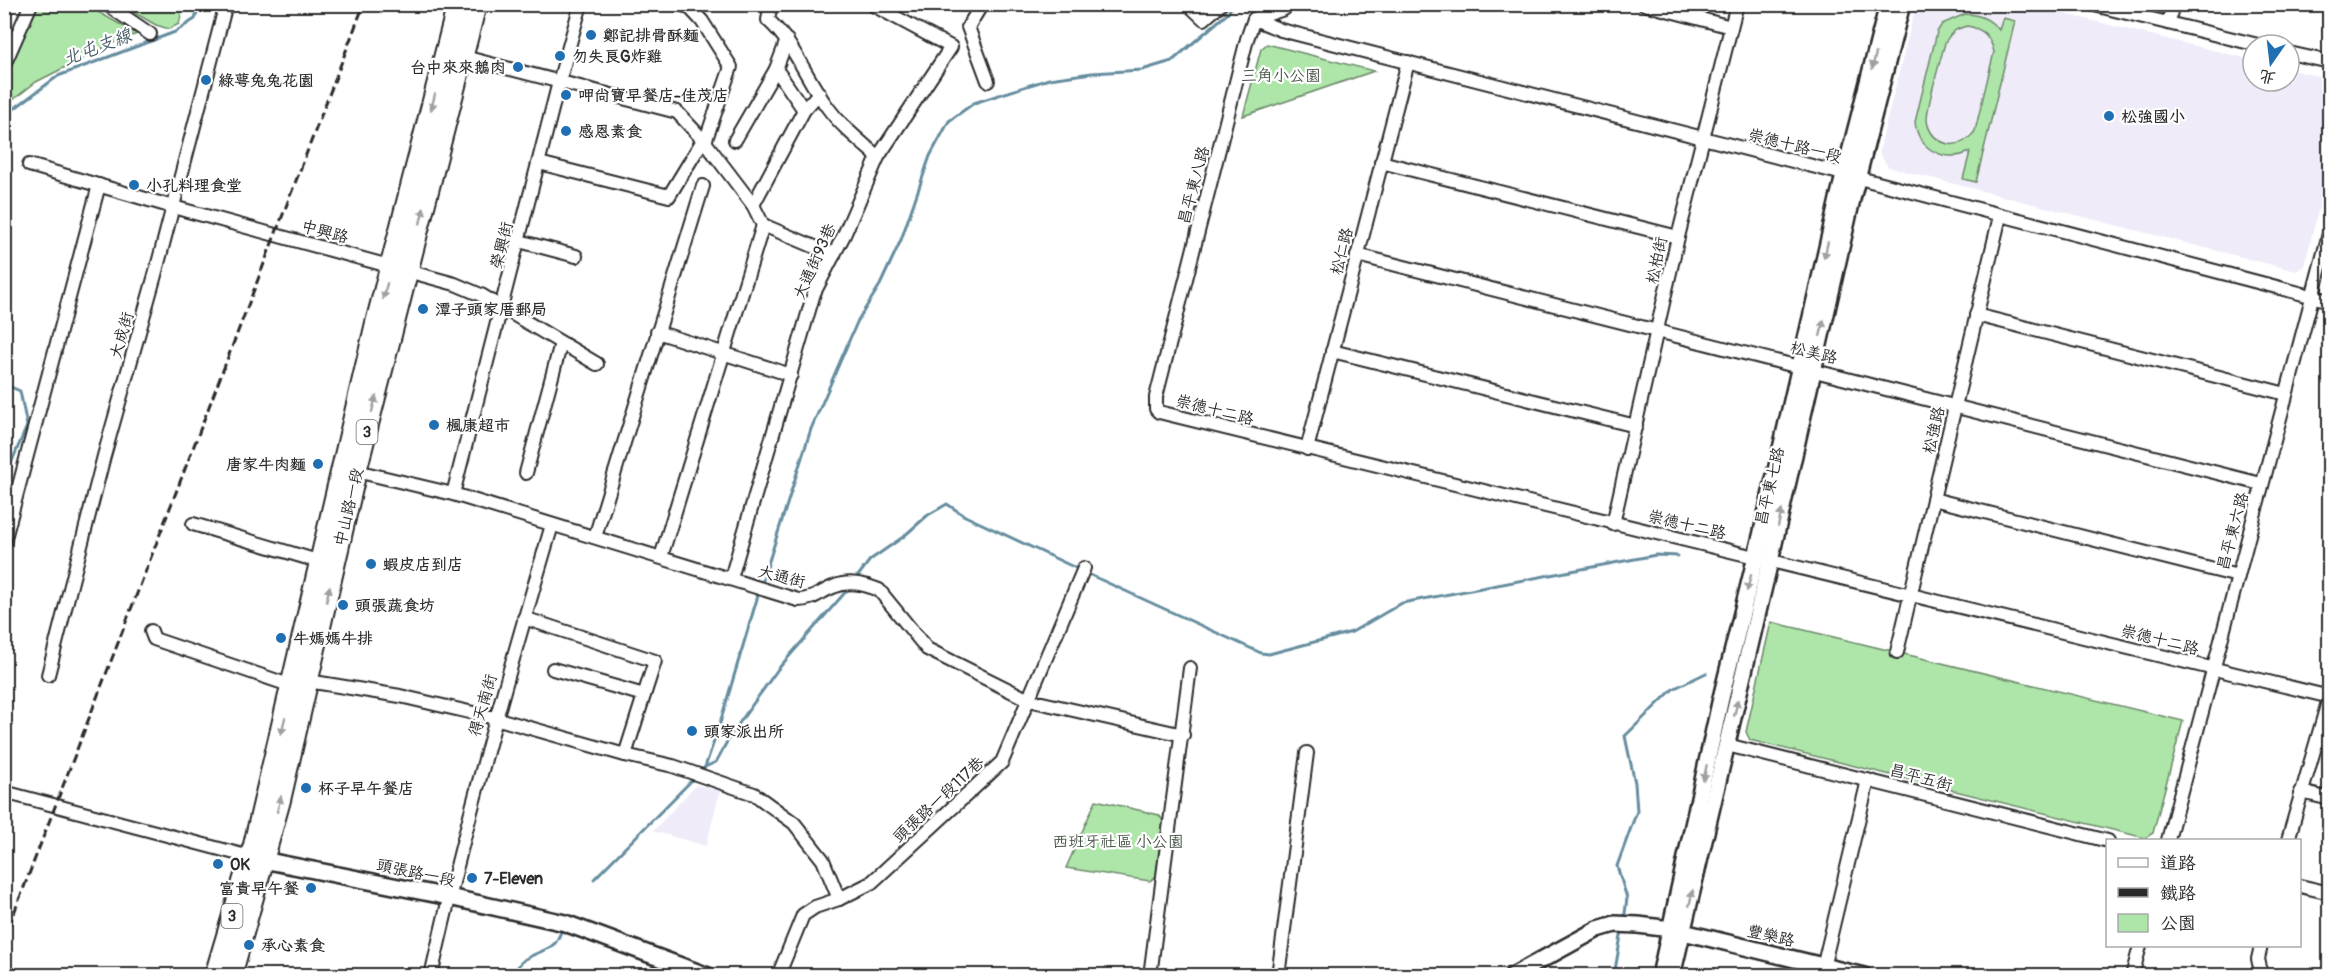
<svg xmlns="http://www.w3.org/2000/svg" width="2334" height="980" font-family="Pangolin,'LXGW WenKai TC',sans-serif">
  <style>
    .built { fill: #efebf9 }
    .green { fill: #aee6aa; stroke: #6c886a; stroke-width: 1.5; fill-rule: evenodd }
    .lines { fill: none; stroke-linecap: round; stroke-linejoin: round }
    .stream { stroke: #658d9f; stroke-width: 3 }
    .minor-casing { stroke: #2b2b2b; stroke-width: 16 }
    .tertiary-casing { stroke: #2b2b2b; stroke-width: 20 }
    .primary-casing { stroke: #2b2b2b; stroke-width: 24 }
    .minor { stroke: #fff; stroke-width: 12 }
    .tertiary { stroke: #fff; stroke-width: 15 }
    .primary { stroke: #fff; stroke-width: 20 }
    .rail { stroke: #2b2b2b; stroke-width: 3; stroke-dasharray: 9 4.5; stroke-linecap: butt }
    .oneway { fill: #a0a0a0 }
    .poi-dot { fill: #1f6fb2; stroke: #fff; stroke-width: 2 }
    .labels { text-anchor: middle; stroke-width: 4.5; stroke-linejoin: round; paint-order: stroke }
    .shield { fill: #fff; stroke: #6b6b6b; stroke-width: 1.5 }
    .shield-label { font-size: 15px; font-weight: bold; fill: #2b2b2b }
    .poi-label { font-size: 16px; font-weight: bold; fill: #2b2b2b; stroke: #fff; text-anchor: start }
    .park-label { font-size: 16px; fill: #4c5a4b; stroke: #fff }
    .street-label { font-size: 16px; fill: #2b2b2b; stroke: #fff }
    .water-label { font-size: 18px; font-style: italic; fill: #485c65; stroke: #fff }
  </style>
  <rect width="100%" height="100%" fill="#fff"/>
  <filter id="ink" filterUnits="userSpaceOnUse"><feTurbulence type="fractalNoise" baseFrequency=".0167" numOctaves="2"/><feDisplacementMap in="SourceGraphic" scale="12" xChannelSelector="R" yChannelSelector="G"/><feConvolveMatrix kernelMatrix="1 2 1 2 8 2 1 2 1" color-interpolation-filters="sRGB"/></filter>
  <g filter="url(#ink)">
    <g class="built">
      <path d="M1916 5H2028L2253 60V81H2289V69L2329 79V170L2304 266 2296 271 1888 167 1879 152Z"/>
      <path d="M696 785 720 791 706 846 653 831Z"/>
    </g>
    <g class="green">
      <path d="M38 5H86L137 34 115 42 36 82 5 106V80Z"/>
      <path d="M121 5H178L181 16 179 24 169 29 156 25Z"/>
      <path d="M1965 14C1979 14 1990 19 1999 30L2003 18 2015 21 1976 182 1963 179 1970 152C1945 163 1918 150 1915 122L1937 32 1942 24ZM1967 26C1984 29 1990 36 1994 52L1975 131C1969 140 1959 146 1948 144 1936 141 1929 132 1927 121 1926 108 1941 58 1945 43 1951 32 1955 29 1967 26Z"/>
      <path d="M1267 44 1374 71 1243 116 1261 49Z"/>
      <path d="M1771 622 2183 721 2153 833 2145 838 1750 740 1746 732Z"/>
      <path d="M1096 800 1159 815 1163 821 1156 876 1150 881 1066 868Z"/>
    </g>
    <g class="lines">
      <g class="stream">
        <path d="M4 121 7 114 58 76 175 32 195 19 198 10 197 4"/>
        <path d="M4 384 20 391 27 426 9 468 4 472"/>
        <path d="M1086 573 1261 653 1269 654 1352 632 1402 603 1656 555 1678 556"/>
        <path d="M855 580 870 560 903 537 928 515 947 504 965 516 1080 570"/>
        <path d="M761 586 811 429 858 320 880 285 901 240 930 156 949 121 974 103 1049 79 1092 73 1142 70 1172 61 1228 13 1233 4"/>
        <path d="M705 767 716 762 730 736 778 669 849 588"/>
        <path d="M701 771 705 767 717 733 759 592"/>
        <path d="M594 879 694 778"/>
        <path d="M1624 921 1627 898 1617 866 1637 811 1635 783 1625 736 1673 689 1706 673"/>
        <path d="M514 976C519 953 543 955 554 944 558 941 561 931 563 927"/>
        <path d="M1614 976 1622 930"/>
      </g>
      <defs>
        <g id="minor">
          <path d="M106 4 150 34"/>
          <path d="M679 4 689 7 702 21 731 67 705 142"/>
          <path d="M771 4 768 20C795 44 806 79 828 108 842 127 860 141 878 157"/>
          <path d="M982 4 968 27 988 81"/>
          <path d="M1188 4 1204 19 1221 4"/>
          <path d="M1288 4 1284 9 1254 19 1247 39 1156 397V409L1159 412 2330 697"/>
          <path d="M1644 4 1731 27"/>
          <path d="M2090 4 2258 45"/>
          <path d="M1254 19 1281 30 1859 178 2330 301"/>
          <path d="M2168 23 2173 4"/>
          <path d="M2289 53 2330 62"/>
          <path d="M456 55 677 112 705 142 753 205 763 225"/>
          <path d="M4 65 31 4"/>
          <path d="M776 69 804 110"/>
          <path d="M735 140 776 69 787 40"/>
          <path d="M1381 162 1678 237"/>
          <path d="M539 163 669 196 703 140"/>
          <path d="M29 165 173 207 455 284 481 295 597 364"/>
          <path d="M753 205 804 110 819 93"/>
          <path d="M763 225 834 255"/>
          <path d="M519 241 576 256"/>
          <path d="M1357 255 2261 484"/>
          <path d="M1976 315 2286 394"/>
          <path d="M657 332 791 375"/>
          <path d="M1332 351 1636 426"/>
          <path d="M1307 449 1408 62"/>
          <path d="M352 470 453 494 798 600C813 600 820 592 833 587 849 580 864 584 879 590L927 649 1029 700 1183 735"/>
          <path d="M526 473 561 343"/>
          <path d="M453 494 559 82 581 4"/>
          <path d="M1933 499 2238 576"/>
          <path d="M193 524 321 562"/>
          <path d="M1613 524 1678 237 1737 4"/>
          <path d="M595 537 703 186"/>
          <path d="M4 542 99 185"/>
          <path d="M661 557 763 225"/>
          <path d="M731 578 814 293 844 235 878 157 951 47 871 4"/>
          <path d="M524 618 655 661 625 755"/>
          <path d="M151 631 154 639 292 686"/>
          <path d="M1897 652 2000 216"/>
          <path d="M553 669 644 695"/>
          <path d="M48 675 104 456 155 275 226 4"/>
          <path d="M308 681 400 696 495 718 625 755 673 766 754 794 794 823 823 860 839 899"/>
          <path d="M1727 745 2108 841"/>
          <path d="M4 792 250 857"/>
          <path d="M2301 792 2330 799"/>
          <path d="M2168 840 2330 230"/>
          <path d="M2288 840 2330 695"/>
          <path d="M2300 886 2330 893"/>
          <path d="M2261 946 2258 959 2262 976"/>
          <path d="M431 976C465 823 508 674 552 525"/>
          <path d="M667 976 672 962"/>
          <path d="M778 976 803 915 815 907 839 899 871 883 1002 762 1084 568"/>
          <path d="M1150 976 1190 668"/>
          <path d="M1278 976 1307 753"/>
          <path d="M1821 976 1868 780"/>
          <path d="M2132 976 2140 946"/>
        </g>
        <g id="tertiary">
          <path d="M253 858 449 897 565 923 708 976"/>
          <path d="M1512 976 1598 929 1615 924 1638 925 1671 929 1864 976"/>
          <path d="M1660 976 1721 698 1761 536 1839 195 1888 4"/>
          <path d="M1672 976 1770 561 1852 199 1902 4"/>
        </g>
        <g id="primary">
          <path d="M215 976 254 845 376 323 458 4"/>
          <path d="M231 976 280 800 356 471 476 4"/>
        </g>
      </defs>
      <use href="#minor" class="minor-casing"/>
      <use href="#tertiary" class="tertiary-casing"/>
      <use href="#primary" class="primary-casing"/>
      <use href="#minor" class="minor"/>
      <use href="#tertiary" class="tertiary"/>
      <use href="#primary" class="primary"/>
      <path class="rail" d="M4 939 364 4"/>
    </g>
    <defs><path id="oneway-solid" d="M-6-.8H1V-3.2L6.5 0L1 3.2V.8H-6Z" transform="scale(1.5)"/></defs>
    <g class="oneway">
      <use href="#oneway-solid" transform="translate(1874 61) rotate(104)"/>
      <use href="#oneway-solid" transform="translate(433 102) rotate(104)"/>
      <use href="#oneway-solid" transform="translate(422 216) rotate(-76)"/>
      <use href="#oneway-solid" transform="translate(1826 250) rotate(103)"/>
      <use href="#oneway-solid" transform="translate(385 291) rotate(105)"/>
      <use href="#oneway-solid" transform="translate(1822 328) rotate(-77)"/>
      <use href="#oneway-solid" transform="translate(374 404) rotate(-75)"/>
      <use href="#oneway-solid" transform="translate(1780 518) rotate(-77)"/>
      <use href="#oneway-solid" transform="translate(1749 583) rotate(104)"/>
      <use href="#oneway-solid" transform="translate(328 594) rotate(-77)"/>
      <use href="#oneway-solid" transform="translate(1736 708) rotate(-77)"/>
      <use href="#oneway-solid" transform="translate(283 726) rotate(104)"/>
      <use href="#oneway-solid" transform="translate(1705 773) rotate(102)"/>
      <use href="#oneway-solid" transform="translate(279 804) rotate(-76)"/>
      <use href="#oneway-solid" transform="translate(1691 898) rotate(-77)"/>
    </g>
  </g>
  <g class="poi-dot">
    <circle cx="591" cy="35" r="6"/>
    <circle cx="560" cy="56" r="6"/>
    <circle cx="518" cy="67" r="6"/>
    <circle cx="206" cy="80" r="6"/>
    <circle cx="566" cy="95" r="6"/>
    <circle cx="2109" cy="116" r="6"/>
    <circle cx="566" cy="131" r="6"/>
    <circle cx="134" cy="185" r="6"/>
    <circle cx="423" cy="309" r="6"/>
    <circle cx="434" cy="425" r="6"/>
    <circle cx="318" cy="464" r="6"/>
    <circle cx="371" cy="564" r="6"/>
    <circle cx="343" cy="605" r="6"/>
    <circle cx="281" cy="638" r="6"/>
    <circle cx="692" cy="731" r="6"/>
    <circle cx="306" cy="788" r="6"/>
    <circle cx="218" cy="864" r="6"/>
    <circle cx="472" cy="878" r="6"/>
    <circle cx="311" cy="888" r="6"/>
    <circle cx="249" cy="945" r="6"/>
  </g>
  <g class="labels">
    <g class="shield">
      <rect x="356.5" y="420" width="21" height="24" rx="4.5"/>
      <rect x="221.5" y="904" width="21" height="24" rx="4.5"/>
    </g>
    <g class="shield-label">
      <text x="367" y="437">3</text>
      <text x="232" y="921">3</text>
    </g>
    <g class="poi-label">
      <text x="603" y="41">鄭記排骨酥麵</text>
      <text x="572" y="62">勿失良G炸雞</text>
      <text x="506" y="73" text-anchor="end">台中來來鵝肉</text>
      <text x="218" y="86">綠萼兔兔花園</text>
      <text x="578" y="101">呷尚寶早餐店-佳茂店</text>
      <text x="2121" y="122">松強國小</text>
      <text x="578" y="137">感恩素食</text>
      <text x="146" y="191">小孔料理食堂</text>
      <text x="435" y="315">潭子頭家厝郵局</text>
      <text x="446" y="431">楓康超市</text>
      <text x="306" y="470" text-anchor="end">唐家牛肉麵</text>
      <text x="383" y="570">蝦皮店到店</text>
      <text x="355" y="611">頭張蔬食坊</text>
      <text x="293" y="644">牛媽媽牛排</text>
      <text x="704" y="737">頭家派出所</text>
      <text x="318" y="794">杯子早午餐店</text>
      <text x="230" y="870">OK</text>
      <text x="484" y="884">7-Eleven</text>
      <text x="299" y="894" text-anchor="end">富貴早午餐</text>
      <text x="261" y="951">承心素食</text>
    </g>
    <g class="park-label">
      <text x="1281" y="81">三角小公園</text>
      <text x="1118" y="847">西班牙社區 小公園</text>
    </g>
    <g class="street-label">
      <text transform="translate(1795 145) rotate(14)" y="6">崇德十路一段</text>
      <text transform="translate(1193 185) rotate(-75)" y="6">昌平東八路</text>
      <text transform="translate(325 231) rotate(15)" y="6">中興路</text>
      <text transform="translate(501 245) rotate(-76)" y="6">榮興街</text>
      <text transform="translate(1341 251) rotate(-76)" y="6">松仁路</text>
      <text transform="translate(1656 260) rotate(-78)" y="6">松柏街</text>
      <text transform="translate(814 261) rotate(-66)" y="6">大通街93巷</text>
      <text transform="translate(121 335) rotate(-74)" y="6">大成街</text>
      <text transform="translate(1814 352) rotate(14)" y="6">松美路</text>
      <text transform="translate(1215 409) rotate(14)" y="6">崇德十二路</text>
      <text transform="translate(1933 430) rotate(-77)" y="6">松強路</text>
      <text transform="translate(1769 486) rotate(-77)" y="6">昌平東七路</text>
      <text transform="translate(348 507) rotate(-77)" y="6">中山路一段</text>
      <text transform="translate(1687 524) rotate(13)" y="6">崇德十二路</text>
      <text transform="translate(2232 531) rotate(-75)" y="6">昌平東六路</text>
      <text transform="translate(782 576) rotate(14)" y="6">大通街</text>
      <text transform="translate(2160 639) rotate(14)" y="6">崇德十二路</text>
      <text transform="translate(482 705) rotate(-74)" y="6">得天南街</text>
      <text transform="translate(1921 777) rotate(15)" y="6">昌平五街</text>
      <text transform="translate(938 799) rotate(-43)" y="6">頭張路一段117巷</text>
      <text transform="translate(416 872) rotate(12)" y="6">頭張路一段</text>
      <text transform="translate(1771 935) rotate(13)" y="6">豐樂路</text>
    </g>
    <g class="water-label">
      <text transform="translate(97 47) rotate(-21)" y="6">北屯支線</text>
    </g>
  </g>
  <rect width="2334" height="980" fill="none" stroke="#fff" stroke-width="24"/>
  <rect x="12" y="12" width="2310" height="956" fill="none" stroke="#2b2b2b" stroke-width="2" filter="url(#ink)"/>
  <rect x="2106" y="839" width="195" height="108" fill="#ffffff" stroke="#aaaaaa" stroke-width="1.5"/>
  <rect x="2118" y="858" width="30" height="9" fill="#ffffff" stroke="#aaaaaa" stroke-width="1.5"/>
  <text x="2160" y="869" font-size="18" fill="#2b2b2b">道路</text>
  <rect x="2118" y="888" width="30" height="9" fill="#2b2b2b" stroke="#aaaaaa" stroke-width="1.5"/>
  <text x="2160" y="899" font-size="18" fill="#2b2b2b">鐵路</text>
  <rect x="2118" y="914" width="30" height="18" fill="#aee6aa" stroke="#aaaaaa" stroke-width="1.5"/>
  <text x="2160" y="929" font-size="18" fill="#2b2b2b">公園</text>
  <g transform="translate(2271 63) rotate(194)"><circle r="28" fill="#ffffff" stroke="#aaaaaa" stroke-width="1.5"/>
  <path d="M0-4.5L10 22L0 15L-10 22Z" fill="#1f6fb2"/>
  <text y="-9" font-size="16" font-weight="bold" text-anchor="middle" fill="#2b2b2b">北</text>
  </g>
</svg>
